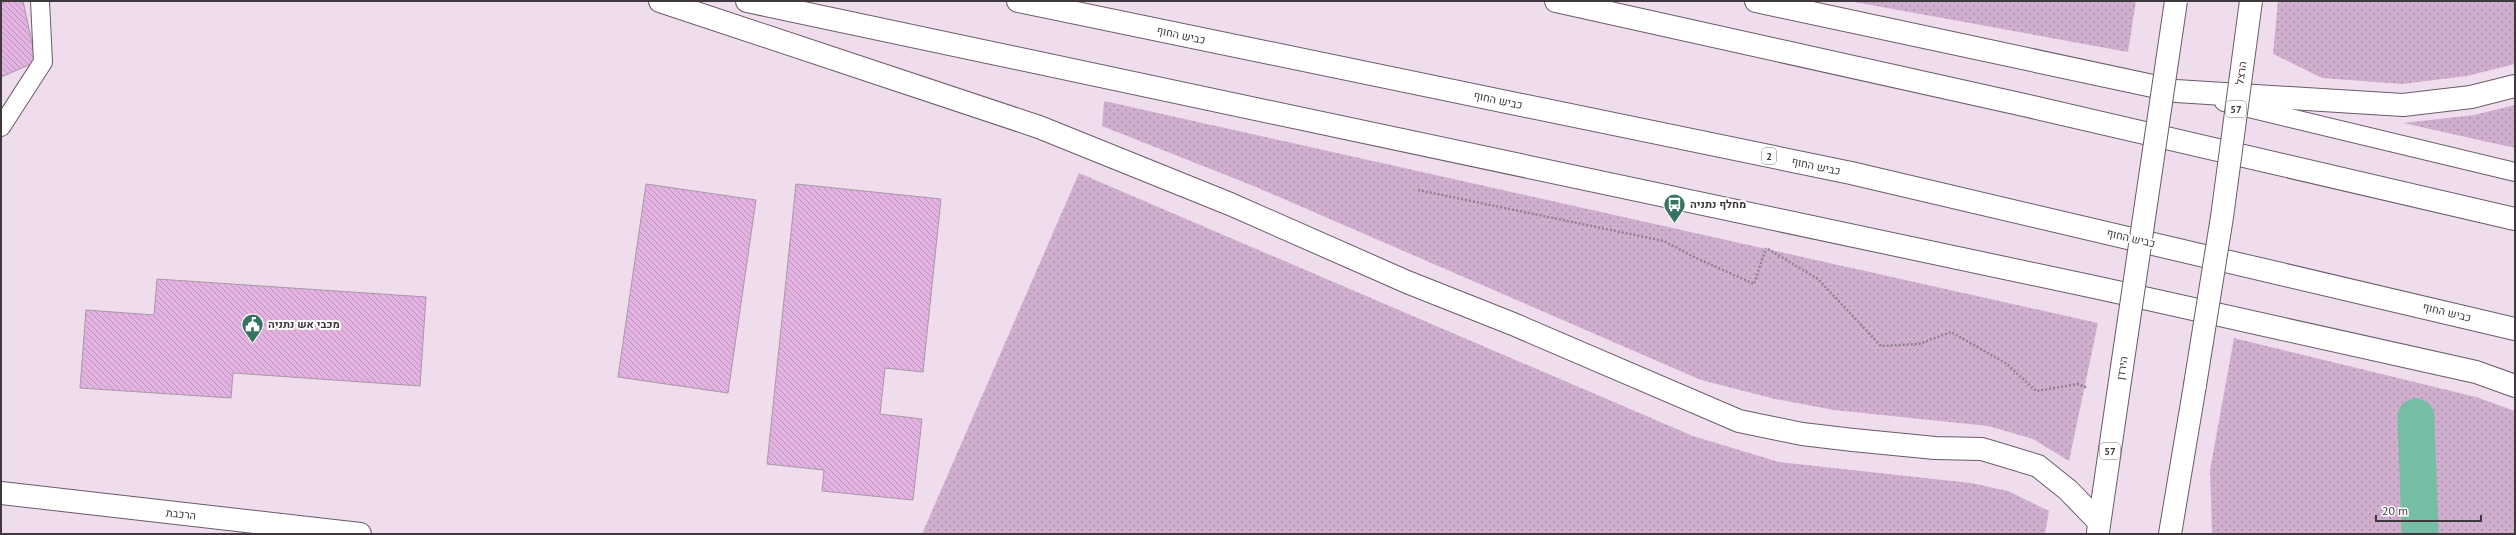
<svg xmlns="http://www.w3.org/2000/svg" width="2516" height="535" font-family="'PT Sans',Heebo,sans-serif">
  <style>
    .grass { fill: url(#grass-dots) }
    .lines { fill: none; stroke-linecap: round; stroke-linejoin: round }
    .canal { stroke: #75bea5; stroke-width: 37 }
    .building { fill: url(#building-back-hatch); stroke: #a898a7 }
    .lane-casing { stroke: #6a5b69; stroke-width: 20 }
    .secondary-casing { stroke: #6a5b69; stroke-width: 24 }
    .highway-casing { stroke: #6a5b69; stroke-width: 24 }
    .path { stroke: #90838e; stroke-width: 2.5; stroke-dasharray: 2 2; stroke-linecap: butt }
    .lane { stroke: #fff; stroke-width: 18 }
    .secondary { stroke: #fff; stroke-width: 22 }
    .highway { stroke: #fff; stroke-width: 22 }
    .highway-bridge-casing { stroke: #6a5b69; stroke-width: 24; stroke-linecap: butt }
    .highway-bridge { stroke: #fff; stroke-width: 22 }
    .labels { text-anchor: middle; stroke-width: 4; stroke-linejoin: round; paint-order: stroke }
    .shield { fill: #fff; stroke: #797478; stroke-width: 1 }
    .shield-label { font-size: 10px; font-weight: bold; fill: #3f383e }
    .street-label { font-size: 11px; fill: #3f383e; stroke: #fff }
    .poi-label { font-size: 11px; font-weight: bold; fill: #3f383e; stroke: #fff; text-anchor: start }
  </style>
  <defs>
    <pattern id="grass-dots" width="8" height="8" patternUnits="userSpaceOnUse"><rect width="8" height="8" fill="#d0afce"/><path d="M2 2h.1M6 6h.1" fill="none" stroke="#aa8fa9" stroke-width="1.8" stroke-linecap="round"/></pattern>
    <pattern id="building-back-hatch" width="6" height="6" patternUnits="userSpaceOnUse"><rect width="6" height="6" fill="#e4b3e1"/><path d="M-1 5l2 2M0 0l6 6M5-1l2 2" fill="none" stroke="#ba93b8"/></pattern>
  </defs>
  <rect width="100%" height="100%" fill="#efdded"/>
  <g class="grass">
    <path d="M1849 1H2136L2128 52Z"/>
    <path d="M2278 1H2515V64L2467 76 2402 84 2322 78 2273 54Z"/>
    <path d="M1104 101 2098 323 2069 461 2033 439 1988 426 1834 410 1775 399 1701 380 1256 187 1102 126Z"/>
    <path d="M2515 105V148L2403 123 2474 115Z"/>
    <path d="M1079 173 1693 436 1779 462 1971 483 2008 491 2049 511 2045 534H922Z"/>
    <path d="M2234 338 2476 397 2515 411V534H2212L2210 470Z"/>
  </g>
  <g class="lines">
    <path class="canal" d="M2416 417 2420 534"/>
  </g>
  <g class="building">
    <path d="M23 1 36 62 1 77V2Z"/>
    <path d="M646 184 756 200 728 393 618 377Z"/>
    <path d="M796 184 941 199 923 372 885 368 880 414 922 419 913 500 822 491 824 470 767 464Z"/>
    <path d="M157 279 426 297 420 386 233 373 231 398 80 388 86 310 154 315Z"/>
  </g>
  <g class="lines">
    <defs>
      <g id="lane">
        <path d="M2224 102 2515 172"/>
        <path d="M1 127 43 62 40 1"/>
      </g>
      <path id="secondary" d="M1 493 360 534"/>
      <g id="highway">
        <path d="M660 1 1039 127 1230 204 1407 282 1513 324 1739 421 1802 434 1853 440 1935 448 1982 449 2038 466 2068 490 2099 522"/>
        <path d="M747 1 2099 288 2476 372 2515 386"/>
        <path d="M1018 1 1851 173 2515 329"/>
        <path d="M1556 1 2024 105 2515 219"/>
        <path d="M1756 1 2176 91 2403 105 2471 97 2515 86"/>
        <path d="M2098 532 2122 367"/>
        <path d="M2170 534 2195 385"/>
      </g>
    </defs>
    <use href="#lane" class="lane-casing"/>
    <use href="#secondary" class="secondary-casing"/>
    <use href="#highway" class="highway-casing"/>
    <g class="path">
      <path d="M1418 190 1664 241 1694 257 1754 284 1766 248"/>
      <path d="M1768 249 1818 279 1881 346 1919 344 1951 332 2007 364 2036 391 2078 384 2088 388"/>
    </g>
    <use href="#lane" class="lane"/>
    <use href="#secondary" class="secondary"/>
    <use href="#highway" class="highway"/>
    <defs>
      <g id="highway-bridge">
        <path d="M2122 367 2176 1"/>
        <path d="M2195 385 2222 217 2251 1"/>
      </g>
    </defs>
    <use href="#highway-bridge" class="highway-bridge-casing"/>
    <use href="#highway-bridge" class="highway-bridge"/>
  </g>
  <defs>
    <symbol id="bus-pin" viewBox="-11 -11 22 30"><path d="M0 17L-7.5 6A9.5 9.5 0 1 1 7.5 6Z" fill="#367360" stroke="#fff"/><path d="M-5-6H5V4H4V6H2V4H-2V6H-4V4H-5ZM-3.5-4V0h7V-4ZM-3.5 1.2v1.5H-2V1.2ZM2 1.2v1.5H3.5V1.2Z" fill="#fff"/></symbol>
    <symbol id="civic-pin" viewBox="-11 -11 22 30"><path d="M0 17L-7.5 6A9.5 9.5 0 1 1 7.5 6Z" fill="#367360" stroke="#fff"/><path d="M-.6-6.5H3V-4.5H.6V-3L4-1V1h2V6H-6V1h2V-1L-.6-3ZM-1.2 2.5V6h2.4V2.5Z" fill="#fff"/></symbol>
  </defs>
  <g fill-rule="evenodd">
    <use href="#bus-pin" x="1662" y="192" width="25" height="34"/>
    <use href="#civic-pin" x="240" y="312" width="25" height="34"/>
  </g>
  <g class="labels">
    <g class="shield">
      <rect x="2226" y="101" width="20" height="16" rx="3"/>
      <rect x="1762" y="148" width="14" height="16" rx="3"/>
      <rect x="2100" y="443" width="20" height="16" rx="3"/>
    </g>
    <g class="shield-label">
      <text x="2236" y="113">57</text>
      <text x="1769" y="160">2</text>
      <text x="2110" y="455">57</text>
    </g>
    <g class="street-label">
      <text transform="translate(1181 35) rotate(12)" y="4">כביש החוף</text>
      <text transform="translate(2241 73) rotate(-82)" y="4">הרצל</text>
      <text transform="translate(1498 100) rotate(12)" y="4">כביש החוף</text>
      <text transform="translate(1816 166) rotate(12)" y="4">כביש החוף</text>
      <text transform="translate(2131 238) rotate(13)" y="4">כביש החוף</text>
      <text transform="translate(2447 312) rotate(14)" y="4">כביש החוף</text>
      <text transform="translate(2122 368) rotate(-81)" y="4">הירדן</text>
      <text transform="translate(181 514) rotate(6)" y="4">הרכבת</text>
    </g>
    <g class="poi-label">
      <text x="1690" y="208">מחלף נתניה</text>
      <text x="268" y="328">מכבי אש נתניה</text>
    </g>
  </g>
  <rect width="2516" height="535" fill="none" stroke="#3f383e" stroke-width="4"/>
  <path d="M2376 515v6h105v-6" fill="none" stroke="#3f383e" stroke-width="2"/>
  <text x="2382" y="515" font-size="12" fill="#3f383e" stroke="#ffffff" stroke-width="3" paint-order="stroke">20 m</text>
</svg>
